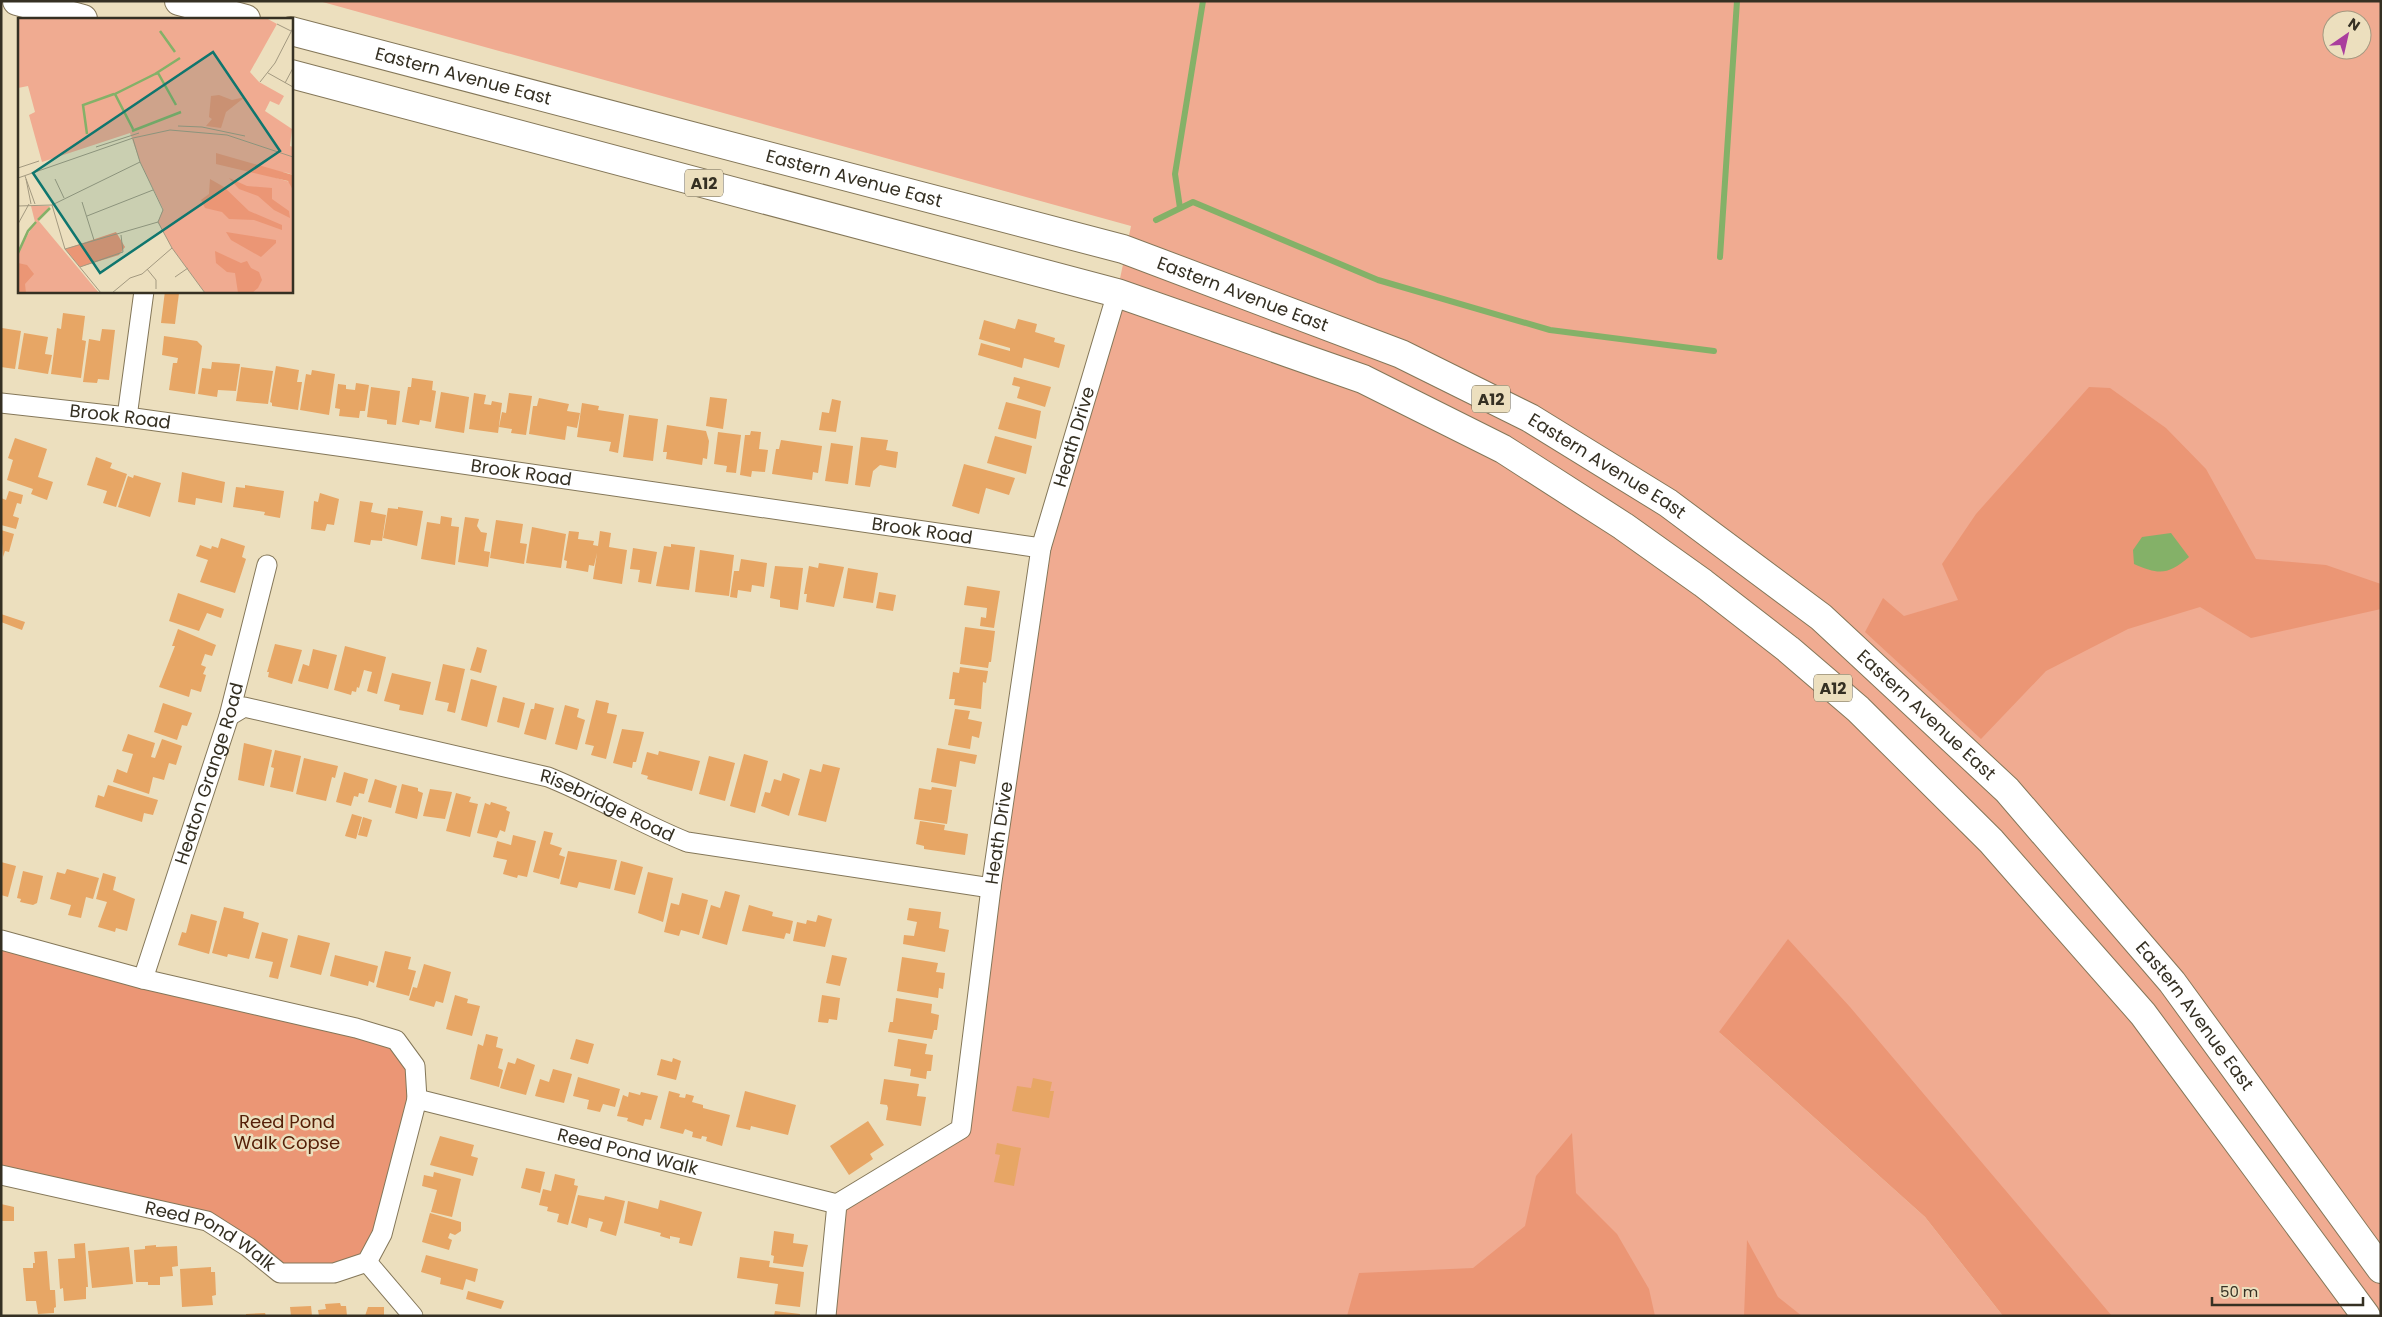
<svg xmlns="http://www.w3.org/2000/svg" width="2382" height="1317" font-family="Poppins,sans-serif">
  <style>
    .green { fill: #f0ab91; fill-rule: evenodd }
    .forest { fill: #eb9675 }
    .water { fill: #84b168 }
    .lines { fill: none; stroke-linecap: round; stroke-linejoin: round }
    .stream { stroke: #84b168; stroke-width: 6 }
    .building { fill: #e7a665 }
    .street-casing { stroke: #847759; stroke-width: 21 }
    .highway-casing { stroke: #847759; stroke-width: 30 }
    .street { stroke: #fff; stroke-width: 19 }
    .highway { stroke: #fff; stroke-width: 28 }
    .labels { text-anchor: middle; stroke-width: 5; stroke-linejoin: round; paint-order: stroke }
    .shield { fill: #ecdfbe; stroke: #6c6452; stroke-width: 1 }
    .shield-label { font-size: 16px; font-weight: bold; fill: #353023 }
    .street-label { font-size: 18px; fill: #353023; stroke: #ecdfbe }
    .park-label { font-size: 18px; fill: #552008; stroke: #ecdfbe }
    .inset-river { fill: none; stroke: #84b168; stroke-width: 2.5 }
    .inset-road { fill: none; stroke: #a39980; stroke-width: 1 }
    .view { fill: #0f766e; fill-opacity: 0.15; stroke: #0f766e; stroke-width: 2.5 }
    .inset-edge { fill: none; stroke: #353023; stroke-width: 2.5 }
  </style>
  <rect width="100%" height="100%" fill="#ecdfbe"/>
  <path class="green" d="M319 1H2381V1316H2110L1719 1032 1925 1217 2003 1316H826L837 1204 961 1129 1041 548 1117 293 1131 226ZM2332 20H2362V50H2332Z"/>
  <g class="forest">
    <path d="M2089 387 2110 388 2166 428 2206 469 2256 559 2326 565 2381 584V609L2251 638 2200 607 2128 629 2046 671 1981 739 1865 632 1883 598 1904 616 1958 600 1942 564 1976 514Z"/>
    <path d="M1788 939 1850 1007 2112 1316H2003L1925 1217 1719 1032Z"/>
    <path d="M1 940 396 1040 417 1099 367 1262 280 1273 207 1221 1 1175Z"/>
    <path d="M1572 1133 1576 1193 1617 1234 1649 1289 1655 1316H1347L1359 1273 1473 1268 1525 1226 1536 1176Z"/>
    <path d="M1747 1240 1778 1297 1802 1316H1744Z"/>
  </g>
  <path class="water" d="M2171 533 2189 557C2168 575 2159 575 2134 564L2133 550 2142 537Z"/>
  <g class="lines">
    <g class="stream">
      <path d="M1180 208 1175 174 1203 1"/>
      <path d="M1156 220 1193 202 1378 280 1550 330 1714 351"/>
      <path d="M1720 257 1737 1"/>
    </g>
  </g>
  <g class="building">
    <path d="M165 291 179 293 175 324 161 323Z"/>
    <path d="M63 313 85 316 82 340 86 341 81 378 51 374 57 328 61 329Z"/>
    <path d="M1018 319 1037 324 1035 332 1055 338 1054 342 1065 345 1059 368 1024 358 1022 368 978 355 981 343 1010 351V348L979 339 984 320 1015 329Z"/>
    <path d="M2 328 21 331 15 369 1 367Z"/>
    <path d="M102 329 115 330 109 380 98 379 97 383 83 382 89 339 100 341Z"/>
    <path d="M24 333 48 337 45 354 52 355 48 374 18 369Z"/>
    <path d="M164 336 197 341 202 346 195 394 169 390 173 363H177L178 358 162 355Z"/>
    <path d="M212 362 240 364 236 391 218 390 217 397 198 394 202 368 211 369Z"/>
    <path d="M276 366 299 370 297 382H302L298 410 272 406V403L270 402Z"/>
    <path d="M241 367 273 371 268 404 236 401Z"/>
    <path d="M312 370 335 374 329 415 300 410 306 374 311 375Z"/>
    <path d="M1014 377 1051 387 1045 407 1017 398 1020 387 1012 385Z"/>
    <path d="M412 378 433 381 432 390 436 391 431 422 420 420 419 425 402 422 408 387H411Z"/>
    <path d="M356 383 369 385 365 411H360L359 418 339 416 340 409 335 408 338 384 346 385V389L355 390Z"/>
    <path d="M371 387 400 391 396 425 387 424V420L367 417Z"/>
    <path d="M441 392 469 397 464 433 435 428Z"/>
    <path d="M474 393 486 395 484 404 491 405 492 401 502 403 498 433 469 429Z"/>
    <path d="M509 393 532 396 526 435 511 433 512 429 499 427 502 412 506 413Z"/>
    <path d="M710 397 727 399 723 429 706 426Z"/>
    <path d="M539 398 569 404 567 411 580 413 577 428 567 426 565 440 529 434 533 406H537Z"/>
    <path d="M832 399 841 401 836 432 819 430 822 412 829 413Z"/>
    <path d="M1006 402 1041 411 1036 439 998 429Z"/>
    <path d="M582 403 599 406 598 410 624 414 618 453 609 451 611 442 577 437Z"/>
    <path d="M629 415 658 419 653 461 623 457Z"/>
    <path d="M667 425 706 431 709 441 707 459 703 458 702 465 666 459 667 452H663Z"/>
    <path d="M751 431 761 432 759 449 768 450 765 472 752 471 751 477 740 475 745 435H750Z"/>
    <path d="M718 432 741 435 736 473 726 472 727 466 714 464Z"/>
    <path d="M995 436 1032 446 1026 474 987 463Z"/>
    <path d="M861 437 888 440 886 450 898 452 896 468 880 465 873 471 870 487 855 485Z"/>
    <path d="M15 438 47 449 38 477 53 482 47 500 31 494 33 489 7 480 13 460 8 458Z"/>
    <path d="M781 440 822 446 818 473 813 472 812 480 772 474 776 449H779Z"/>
    <path d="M831 443 853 446 848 484 825 481Z"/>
    <path d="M96 457 112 463 110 468 127 474 116 507 103 503 107 491 87 485Z"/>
    <path d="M964 464 1015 478 1009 495 986 488 979 514 952 506Z"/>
    <path d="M182 472 225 482 222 503 196 498 195 505 178 502Z"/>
    <path d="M134 475 161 483 150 517 118 507 128 476 133 478Z"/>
    <path d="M245 485 284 491 280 518 264 515 265 512 233 507 236 487 245 488Z"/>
    <path d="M9 491 23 495 21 504 17 503 13 516 19 518 16 529 1 525V498L6 500Z"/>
    <path d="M320 493 339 499 334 525 327 524 325 531 311 529 314 501 318 502Z"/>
    <path d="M360 501 373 503 371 512 386 515 382 541 371 540 370 545 354 542Z"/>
    <path d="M398 507 423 511 417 546 383 538 388 508 398 509Z"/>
    <path d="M441 516 452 518 451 526 459 527 455 565 421 559 427 522 440 524Z"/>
    <path d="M465 517 479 519 477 526 481 532 487 533 484 551 490 552 488 567 458 562Z"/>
    <path d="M496 520 523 524 520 543 527 544 524 564 490 558Z"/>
    <path d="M532 527 566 534 561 568 526 563Z"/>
    <path d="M1 530 14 534 9 552 5 551 3 557Z"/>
    <path d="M569 531 579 532 578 539 594 541 593 545 598 546 600 531 611 533 609 547 627 550 622 584 593 579 597 553 594 566 589 565 588 572 566 568 567 561 564 560Z"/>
    <path d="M221 538 245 546 242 557 246 559 235 593 200 582 208 560 196 556 200 545 211 549 212 546 218 548Z"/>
    <path d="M671 544 695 547 689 590 656 586 664 546 671 547Z"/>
    <path d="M633 548 657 552 651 584 638 582 640 570 630 569Z"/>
    <path d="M700 550 734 555 729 596 695 592Z"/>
    <path d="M741 559 767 563 764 587 752 585 751 592 738 590 737 598 730 597 734 571H739Z"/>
    <path d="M819 563 844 567 834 607 806 602 807 594H804L809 566 818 568Z"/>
    <path d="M775 566 803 568 798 610 780 607V600L770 598Z"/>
    <path d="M848 568 878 573 873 603 843 598Z"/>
    <path d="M967 586 1000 591 994 628 980 626 981 617 986 618 987 608 964 605Z"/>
    <path d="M879 592 896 595 893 611 876 608Z"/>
    <path d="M178 593 224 609 221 618 207 613 199 631 169 621Z"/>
    <path d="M1 614 25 622 22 630 1 622Z"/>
    <path d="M965 627 995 631 991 662H989L988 668 960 664Z"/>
    <path d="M178 629 216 645 212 656 205 654 201 665 206 667 203 674 206 675 201 692 191 689 189 697 159 687 175 646H172Z"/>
    <path d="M275 644 302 650 292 684 268 677 269 672H267Z"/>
    <path d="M345 646 386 657 377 694 367 691 372 672 364 670 359 688 357 687 356 692 352 691 351 695 334 690Z"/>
    <path d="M477 647 487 650 481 673 470 670Z"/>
    <path d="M313 649 337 655 328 689 298 681 303 664 309 666Z"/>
    <path d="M443 664 465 669 455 713 447 711 449 703 435 700Z"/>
    <path d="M960 667 988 671 986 683 983 682 981 709 954 705 955 699H949L953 672 959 673Z"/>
    <path d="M392 673 431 682 423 715 399 710 400 705 384 701Z"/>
    <path d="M471 679 497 686 487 727 461 720Z"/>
    <path d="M503 697 525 703 519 728 497 722Z"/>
    <path d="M596 700 609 703 607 713 617 715 606 759 591 755 594 746 585 744Z"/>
    <path d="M163 703 192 713 187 726 182 725 177 740 154 732Z"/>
    <path d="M535 703 554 708 546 740 524 734 531 709H534Z"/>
    <path d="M565 705 579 709 577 717 585 720 577 750 555 744Z"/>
    <path d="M955 709 970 711 968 719 982 722 979 738 972 736 970 749 948 745Z"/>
    <path d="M622 729 644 732 636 762H633L632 768 613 763Z"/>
    <path d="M128 734 155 743 151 757 155 758 162 739 182 746 176 765 169 763 164 780 153 777 149 794 113 782 117 769 127 773 133 754 122 751Z"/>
    <path d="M244 743 272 750 264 786 238 780Z"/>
    <path d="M937 748 977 755 975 764 960 761 956 787 931 782Z"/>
    <path d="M275 750 301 756 293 792 270 787 274 768 271 767Z"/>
    <path d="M659 751 700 761 692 791 647 779 648 776 641 774 647 752 658 755Z"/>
    <path d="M744 754 768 761 755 813 730 806Z"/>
    <path d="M709 756 735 763 725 801 699 794Z"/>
    <path d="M304 758 338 766 335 778 332 777 326 801 296 794Z"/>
    <path d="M823 764 840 768 826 822 798 815 810 769 821 772Z"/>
    <path d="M344 772 368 779 364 794 359 793 358 797 354 796 351 806 336 802Z"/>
    <path d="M783 773 800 779 789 816 761 806 765 792 770 793 774 779 781 781Z"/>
    <path d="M375 779 397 786 391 808 368 802Z"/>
    <path d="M402 784 418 788V791L423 793 417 819 395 813Z"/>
    <path d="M108 785 158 800 153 815 144 813 142 822 95 807 98 795 104 797Z"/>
    <path d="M932 787 952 790 947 824 914 819 919 788 931 790Z"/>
    <path d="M430 789 452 792 445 819 423 816Z"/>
    <path d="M456 793 471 797 469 802 478 804 470 837 446 831Z"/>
    <path d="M491 802 507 807 506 810 510 812 505 832 500 830 497 838 477 833 485 803 490 805Z"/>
    <path d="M352 814 362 817 356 839 345 836Z"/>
    <path d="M363 817 372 820 367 837 358 835Z"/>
    <path d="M920 821 945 825 944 830 968 834 965 855 924 849V846L916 844Z"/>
    <path d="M544 831 553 833 550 844 562 848 559 855 565 857 559 879 533 872Z"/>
    <path d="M513 835 536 841 527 877 518 875 517 878 503 874 507 860 493 857 497 841 511 845Z"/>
    <path d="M568 851 617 860 610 889 579 882 577 888 560 884Z"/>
    <path d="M621 861 643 867 635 895 614 890Z"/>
    <path d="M1 862 16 866 8 897 1 895Z"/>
    <path d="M67 869 99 878 93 899 86 897 81 918 68 915 71 905 50 899 57 872 65 874Z"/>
    <path d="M23 871 43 876 37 903 33 905 20 902 21 899 17 898Z"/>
    <path d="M648 872 673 878 663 922 638 913Z"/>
    <path d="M103 873 116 877 113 890 135 899 127 931 116 928 115 932 98 927 107 902 96 899Z"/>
    <path d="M725 891 740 895 727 945 702 938 711 905 720 908Z"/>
    <path d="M682 893 708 900 699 935 681 930 679 936 664 932 671 903 679 905Z"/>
    <path d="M749 905 773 912 772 916 793 921 790 934 786 933 784 939 742 931Z"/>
    <path d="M224 907 244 912 243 918 259 923 249 959 228 954 227 957 212 953Z"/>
    <path d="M909 908 941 912 939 928 949 930 945 952 903 944 904 935 914 936 917 922 907 920Z"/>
    <path d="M191 914 217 921 209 954 178 945 182 932 186 933Z"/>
    <path d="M818 915 832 919 825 947 793 941 797 922 806 924 807 920 816 922Z"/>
    <path d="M262 932 288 939 278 979 269 977 273 962 255 958Z"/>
    <path d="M298 935 330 943 321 975 290 967Z"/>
    <path d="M385 951 411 957 408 969 416 971 409 996 376 987Z"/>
    <path d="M335 955 378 966 374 983 369 981 368 986 330 976Z"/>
    <path d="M832 955 847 958 840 986 826 983Z"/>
    <path d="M902 957 938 963 936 972 945 973 943 989 939 988 938 998 897 991Z"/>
    <path d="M424 964 451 972 443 1003 436 1001 434 1007 409 1000 413 987 417 988Z"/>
    <path d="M455 995 468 999 467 1003 480 1006 472 1036 446 1029Z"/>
    <path d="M822 995 840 998 837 1020 829 1019 828 1023 818 1022Z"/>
    <path d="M896 998 932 1004 931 1013 939 1015 937 1030H934L932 1039 888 1032 890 1022H893Z"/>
    <path d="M486 1034 498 1037 496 1047 503 1049 498 1068 503 1070 499 1087 470 1079 478 1044 483 1046Z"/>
    <path d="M576 1039 594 1044 588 1064 570 1059Z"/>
    <path d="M898 1039 927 1044 925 1054 933 1055 931 1071H927L926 1079 910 1076 911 1069 894 1066Z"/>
    <path d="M517 1058 535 1065 526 1095 500 1088 508 1062 515 1064Z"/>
    <path d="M673 1058 681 1061 676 1080 657 1075 661 1059 672 1062Z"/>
    <path d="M553 1069 572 1074 564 1103 535 1096 540 1079 549 1082Z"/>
    <path d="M578 1077 620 1089 615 1107 603 1104 600 1112 587 1109 589 1100 573 1096Z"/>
    <path d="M1033 1078 1052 1082 1050 1091H1054L1049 1118 1012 1111 1017 1086 1031 1088Z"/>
    <path d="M884 1079 919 1084 917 1096 926 1097 921 1126 886 1120 888 1108 887 1105 880 1104Z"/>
    <path d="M669 1091 680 1094 679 1097 685 1098 686 1094 694 1096 692 1102 703 1105V1108L730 1115 722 1146 706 1141 707 1137 702 1136 701 1139 692 1137 693 1132 685 1129 683 1134 660 1128Z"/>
    <path d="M745 1091 796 1105 788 1135 751 1126 750 1130 736 1127Z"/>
    <path d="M629 1092 640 1095 641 1092 658 1096 651 1120 645 1119 643 1126 627 1121 628 1118 617 1116 623 1095 628 1097Z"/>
    <path d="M868 1121 884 1145 870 1154 873 1159 849 1175 830 1146Z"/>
    <path d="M440 1136 474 1145 471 1156 478 1158 473 1176 430 1165Z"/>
    <path d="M997 1143 1021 1148 1014 1186 994 1182 1000 1155 995 1154Z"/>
    <path d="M526 1168 545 1172 540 1193 521 1188Z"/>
    <path d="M434 1172 461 1179 452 1217 431 1212 437 1190 422 1186 424 1175 433 1177Z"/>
    <path d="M555 1174 575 1179 574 1185 578 1186 568 1225 557 1222 559 1214 547 1211 548 1207 539 1205 543 1189 551 1191Z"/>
    <path d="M578 1195 604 1200 605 1196 625 1201 616 1236 600 1231 603 1222 589 1218 587 1228 571 1223Z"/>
    <path d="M660 1200 702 1212 692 1246 679 1243 680 1238 670 1236V1239L660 1236 661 1233 624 1223 628 1201 658 1209Z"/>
    <path d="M1 1204 14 1207V1221H1Z"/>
    <path d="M430 1213 461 1222V1231L455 1235 450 1233 448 1238 452 1240 449 1250 422 1242Z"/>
    <path d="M774 1231 794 1234 793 1243 808 1245 803 1267 773 1263 774 1256 771 1255Z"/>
    <path d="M85 1243 88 1287H86V1299L64 1301 63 1288 60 1289 58 1259 75 1258 74 1244Z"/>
    <path d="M156 1245V1247L177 1246 178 1266 172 1267 173 1276 160 1277V1285H148V1282H136L134 1250 145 1249V1246Z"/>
    <path d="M129 1247 133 1284 92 1288 88 1251Z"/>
    <path d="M47 1251 50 1290H55L56 1307 54 1308V1313L38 1314 36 1301H26L23 1268H33V1263H35L34 1252Z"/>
    <path d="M426 1255 478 1269 475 1282 466 1279 463 1290 440 1284 441 1278 421 1272Z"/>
    <path d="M740 1257 770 1261 769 1267 804 1272 800 1307 775 1304 778 1284 737 1278Z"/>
    <path d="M211 1267V1272H215L216 1295 212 1296 213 1305 182 1307 180 1269Z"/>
    <path d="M468 1291 504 1301 501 1309 466 1299Z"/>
    <path d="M340 1303 341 1306H346L347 1316H319L318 1310 326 1309 325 1304Z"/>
    <path d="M311 1306 312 1316H291L290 1307Z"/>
    <path d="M368 1307H384V1316H365Z"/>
    <path d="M775 1311 800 1314V1316H774Z"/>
    <path d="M265 1313 266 1316H246V1314Z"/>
  </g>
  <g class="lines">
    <defs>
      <g id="street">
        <path id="s1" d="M1 403 127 417 345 447 1041 548"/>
        <path d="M127 417 144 291"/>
        <path id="s2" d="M229 716 244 707 548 777C596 796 639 823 687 842L991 888"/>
        <path id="s3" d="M1 940 143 979 356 1028 396 1040 415 1066 417 1099 837 1204"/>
        <path id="s4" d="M143 979 229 716 267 565"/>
        <path id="s5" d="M1 1175 207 1221 248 1247 280 1273H334L367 1262 382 1234 417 1099"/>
        <path d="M367 1262 413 1316"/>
        <path id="s6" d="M826 1316 837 1204 961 1129 991 888 1041 548 1117 293"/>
      </g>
      <g id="highway">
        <path d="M17 1 83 19"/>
        <path d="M179 1 246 19"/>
        <path id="s7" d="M291 31 1123 249 1401 354 1530 418 1668 503 1821 617 2007 790 2172 982 2381 1269"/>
        <path d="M291 74 1117 293 1363 379 1503 449 1623 526 1703 583 1788 649 1858 709 1991 841 2143 1014 2366 1316"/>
      </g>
    </defs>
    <use href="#street" class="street-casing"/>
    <use href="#highway" class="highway-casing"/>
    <use href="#street" class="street"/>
    <use href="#highway" class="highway"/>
  </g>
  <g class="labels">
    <g class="shield">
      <rect x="685" y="169.5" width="38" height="27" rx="4"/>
      <rect x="1472" y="385.5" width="38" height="27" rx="4"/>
      <rect x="1814" y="674.5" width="38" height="27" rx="4"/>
    </g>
    <g class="shield-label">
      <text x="704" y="189">A12</text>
      <text x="1491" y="405">A12</text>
      <text x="1833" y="694">A12</text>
    </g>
    <g class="street-label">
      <text dy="6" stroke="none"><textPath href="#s7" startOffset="178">Eastern Avenue East</textPath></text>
      <text dy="6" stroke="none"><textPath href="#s7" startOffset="582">Eastern Avenue East</textPath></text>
      <text dy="6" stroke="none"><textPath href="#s7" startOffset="988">Eastern Avenue East</textPath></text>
      <text dy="6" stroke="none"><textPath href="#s1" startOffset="120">Brook Road</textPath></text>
      <text dy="6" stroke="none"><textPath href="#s6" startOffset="960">Heath Drive</textPath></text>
      <text dy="6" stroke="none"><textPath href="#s7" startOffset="1392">Eastern Avenue East</textPath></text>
      <text dy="6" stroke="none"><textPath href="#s1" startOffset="525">Brook Road</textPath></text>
      <text dy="6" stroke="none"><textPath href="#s1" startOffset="930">Brook Road</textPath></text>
      <text dy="6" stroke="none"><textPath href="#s7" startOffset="1798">Eastern Avenue East</textPath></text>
      <text dy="6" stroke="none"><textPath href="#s4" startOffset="216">Heaton Grange Road</textPath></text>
      <text dy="6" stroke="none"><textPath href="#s2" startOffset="395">Risebridge Road</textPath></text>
      <text dy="6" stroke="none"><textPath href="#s6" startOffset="556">Heath Drive</textPath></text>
      <text dy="6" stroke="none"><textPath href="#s7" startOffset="2202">Eastern Avenue East</textPath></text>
      <text dy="6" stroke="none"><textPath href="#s3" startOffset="690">Reed Pond Walk</textPath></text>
      <text dy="6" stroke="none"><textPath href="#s5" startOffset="220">Reed Pond Walk</textPath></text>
    </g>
    <g class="park-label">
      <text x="287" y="1128">Reed Pond<tspan x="287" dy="21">Walk Copse</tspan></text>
    </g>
  </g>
  <g transform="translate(18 18)">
    <rect width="275" height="275" fill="#ecdfbe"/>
    <path d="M0 0H248L259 6 232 54 241 64 266 78 261 87 252 83 247 93 274 111 272 128 275 129V157L270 155 198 145 223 149 275 165V275H187L154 230 140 204 145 191 122 144 112 115 24 144 11 97 17 94 10 68 0 70ZM13 188H32L20 202 81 275H0V234L17 204Z" fill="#f0ab91"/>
    <path d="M201 77 214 82 227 79 208 94 203 110 188 108 194 101 191 99 193 78ZM198 135 275 157V172L270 163 198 146ZM211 160 229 168 254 170V181L271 193 272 200 256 192 240 178 221 171ZM192 161 206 169 231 193 264 207V212L236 202 211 201 204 194 187 190 183 182 191 176ZM98 214 107 229 101 237 62 249 47 231ZM208 214 258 222V225L243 239 213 222ZM197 233 223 245 229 243 233 250 241 254 244 262 240 270 234 275H220L217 255 209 254 198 245ZM0 245 9 247 16 256 7 266 8 275H0Z" fill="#eb9675"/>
    <path class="inset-river" d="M142 13 157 34M158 87 140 55 137 56 162 40M115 111 97 76 137 56M114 113 163 94M69 116 65 87 96 76M20 202 32 190M0 235 10 213 18 204"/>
    <path class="inset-road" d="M259 6 273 13M250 55 275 69M242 64 257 45 275 10M267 65 275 50M160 108 184 109 227 118M115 121 122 144 145 192 140 204 154 230 187 275M78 129 121 115M0 150 21 143M7 158 17 186M0 160 115 120 152 112 209 117 275 139M8 161 13 186M37 161 46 180M64 184 76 222M34 187 47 231 83 275M0 188 34 187 122 144M69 198 135 172M0 206 11 186M47 231 140 204M62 249 105 234 103 217M129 251 138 262V271M157 259 170 250M94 275 112 260 124 256 154 230"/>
    <path class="view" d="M195 34 262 133 82 255 15 155Z"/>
    <rect width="275" height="275" class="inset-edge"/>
  </g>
  <rect width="2382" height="1317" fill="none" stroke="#353023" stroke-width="5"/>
  <g transform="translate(2347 35) rotate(34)"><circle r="24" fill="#ecdfbe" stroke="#a39980"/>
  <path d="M0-4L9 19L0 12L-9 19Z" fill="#aa3e9d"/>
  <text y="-8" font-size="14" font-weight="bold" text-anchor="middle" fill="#353023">N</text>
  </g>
  <path d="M2212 1297v8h151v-8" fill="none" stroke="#353023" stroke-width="2.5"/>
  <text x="2220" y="1297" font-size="15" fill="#353023" stroke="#ecdfbe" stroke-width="4" paint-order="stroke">50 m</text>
</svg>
